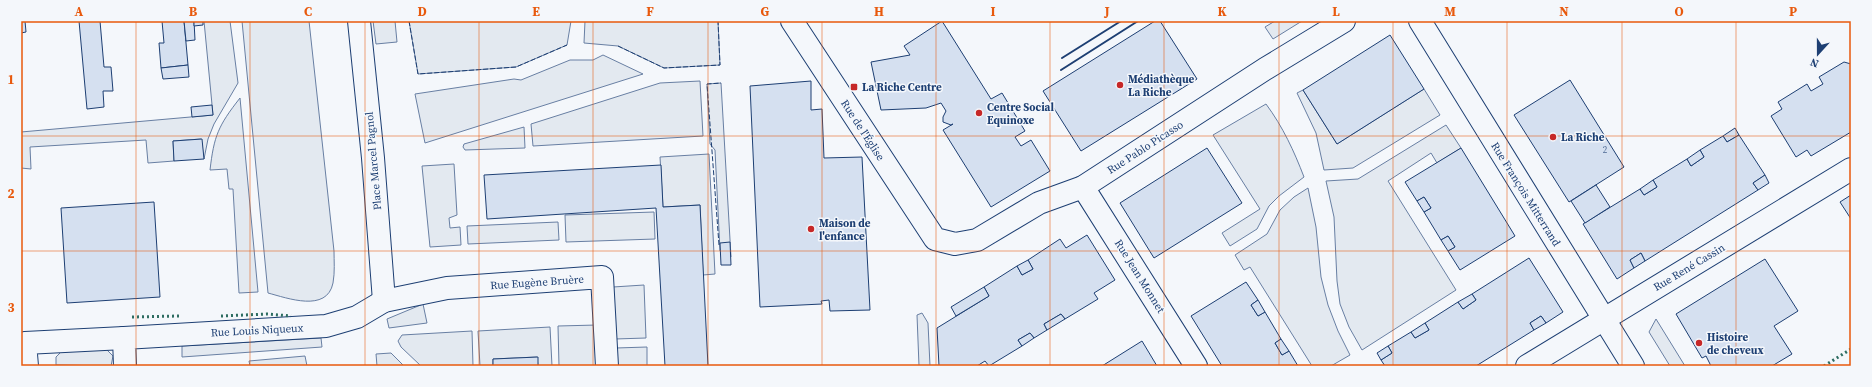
<svg xmlns="http://www.w3.org/2000/svg" width="1872" height="387" font-family="'Source Serif 4',serif">
  <style>
    .green { fill: #e3e9f0; stroke: #687fa3 }
    .building { fill: #d5e0f0; stroke: #1d3f73 }
    .lines { fill: none; stroke-linecap: round; stroke-linejoin: round }
    .minor-casing { stroke: #1d3f73; stroke-width: 24 }
    .minor { stroke: #f4f7fb; stroke-width: 22 }
    .hedge { stroke: #2c6c60; stroke-width: 3; stroke-dasharray: 2 3; stroke-linecap: butt }
    .fence { stroke: #1d3f73; stroke-width: 1; stroke-dasharray: 5 2; stroke-linecap: butt }
    .wall { stroke: #1d3f73; stroke-width: 2 }
    .grid { fill: none; stroke: #e8590c; stroke-width: 1; stroke-opacity: 0.55 }
    .poi-dot { fill: #c62828; stroke: #f4f7fb; stroke-width: 1.5 }
    .labels { text-anchor: middle; stroke-width: 3; stroke-linejoin: round; paint-order: stroke }
    .number-label { font-size: 9px; fill: #4b6792 }
    .poi-label { font-size: 11px; font-weight: bold; fill: #1d3f73; stroke: #f4f7fb; text-anchor: start }
    .street-label { font-size: 11px; fill: #1d3f73; stroke: #f4f7fb }
    .neatline { fill: none; stroke: #e8590c; stroke-width: 1.5 }
    .grid-label { font-size: 13px; text-anchor: middle; font-weight: bold; fill: #e8590c }
  </style>
  <rect width="100%" height="100%" fill="#f4f7fb"/>
  <g class="green">
    <path d="M204 21H230L238 83 214 124 208 139 204 159 201 139 173 141 174 161 148 163 146 140 30 147 31 169 21 168V132L213 115Z"/>
    <path d="M242 21H309L334 251C334 261 335 272 333 283 327 313 287 298 268 293Z"/>
    <path d="M373 21H395L397 42 376 44Z"/>
    <path d="M409 21H571L567 45 516 67 418 74Z"/>
    <path d="M585 21H718L720 65 664 68 618 46 584 43Z"/>
    <path d="M1275 21H1302L1273 39 1265 27Z"/>
    <path d="M603 55 643 74 425 143 415 94 514 79 521 80 570 60H593Z"/>
    <path d="M700 81 703 136 533 146 531 124 660 83Z"/>
    <path d="M721 83 731 257 720 251 715 150 710 144 707 84Z"/>
    <path d="M1424 89 1440 115 1353 168 1324 170 1316 133 1297 93 1303 90 1337 144Z"/>
    <path d="M240 98 258 292 239 293 233 189H229L227 169 210 170C214 136 218 126 240 98Z"/>
    <path d="M1266 104C1283 127 1294 151 1304 177L1279 196 1269 206 1257 229 1230 246 1222 233 1260 209 1213 135Z"/>
    <path d="M1446 125 1461 148 1437 163 1431 153 1388 181 1456 290 1362 350 1349 327 1340 304 1337 281 1334 217 1326 181 1358 179Z"/>
    <path d="M524 127 525 148 465 150 463 147 464 144Z"/>
    <path d="M709 154 715 274 703 275 700 205 663 207 660 157Z"/>
    <path d="M454 164 457 215 449 218 450 228 460 227 461 245 430 247 422 166Z"/>
    <path d="M1308 188 1316 227 1321 277 1328 305 1338 331 1350 355 1331 366H1312L1250 267 1244 270 1235 255 1267 234 1280 210 1294 197Z"/>
    <path d="M654 212 655 239 566 242 565 215Z"/>
    <path d="M558 222 559 240 468 244 467 226Z"/>
    <path d="M644 285 646 338 615 339 613 287Z"/>
    <path d="M423 304 427 323 389 328 387 319Z"/>
    <path d="M922 313 928 323 930 366H919L917 315Z"/>
    <path d="M1656 319 1685 366H1670L1649 332Z"/>
    <path d="M597 325 599 366H559L558 326Z"/>
    <path d="M550 327 552 366H538L537 357 493 359V366H480L478 331Z"/>
    <path d="M472 331 473 366H421L401 347 398 341 402 335Z"/>
    <path d="M321 338 322 347 182 357V346Z"/>
    <path d="M647 347V366H617L616 348Z"/>
    <path d="M106 349 113 356 111 366 56 365V357L61 352Z"/>
    <path d="M391 353 404 366H377L376 354Z"/>
    <path d="M305 356 307 366H250L249 361Z"/>
  </g>
  <g class="building">
    <path d="M21 21H25L26 32 21 33Z"/>
    <path d="M79 21H100L104 67H111L113 91H103L104 107 87 109Z"/>
    <path d="M162 21H184L188 65 161 68 159 43H164Z"/>
    <path d="M184 21H194L195 40 186 41Z"/>
    <path d="M194 21H203V25L194 26Z"/>
    <path d="M942 21 991 99 1002 93 1025 131 1015 137 1021 146 1031 140 1050 171 991 207 943 130 953 124 951 125 943 122V117L946 111 941 103 926 108 881 110 871 62 910 55 904 46Z"/>
    <path d="M1155 21H1160L1197 79 1081 151 1043 91Z"/>
    <path d="M1390 35 1424 89 1337 144 1303 90Z"/>
    <path d="M1844 62 1851 64V132L1811 156 1807 150 1796 157 1771 116 1782 109 1778 102 1807 84 1811 91 1823 84 1819 77Z"/>
    <path d="M188 65 189 77 163 79 161 68Z"/>
    <path d="M1570 80 1624 167 1569 202 1514 115Z"/>
    <path d="M811 81V110L822 109 824 158 862 157 870 310 830 311 829 300 821 301 822 304 760 307 750 86Z"/>
    <path d="M212 105 213 115 192 117 191 107Z"/>
    <path d="M1735 128 1739 135 1727 142 1723 136Z"/>
    <path d="M1739 135 1765 175 1753 183 1758 190 1645 261 1641 253 1630 260 1634 268 1617 279 1583 224 1640 189 1644 195 1657 187 1653 180 1687 159 1691 166 1704 157 1700 150 1723 136 1727 142Z"/>
    <path d="M202 139 204 159 174 161 173 141Z"/>
    <path d="M1207 148 1242 203 1154 258 1120 203Z"/>
    <path d="M1461 148 1515 236 1460 270 1448 251 1455 247 1448 236 1441 240 1424 212 1431 208 1424 197 1417 201 1405 182Z"/>
    <path d="M1700 150 1704 157 1691 166 1687 159Z"/>
    <path d="M661 165 663 207 700 205 708 366H665L656 208 487 219 484 175Z"/>
    <path d="M1765 175 1769 183 1758 190 1753 183Z"/>
    <path d="M1653 180 1657 187 1644 195 1640 189Z"/>
    <path d="M1596 185 1610 207 1585 223 1571 201Z"/>
    <path d="M1851 195V219L1840 202Z"/>
    <path d="M1424 197 1431 208 1424 212 1417 201Z"/>
    <path d="M154 202 160 297 67 303 61 208Z"/>
    <path d="M1087 235 1115 280 1094 293 1098 299 1065 319 1061 314 1044 324 1047 330 1034 338 1030 333 1018 340 1022 346 989 366 985 361 977 366H939L937 328 989 296 984 287 1017 266 1022 275 1033 269 1028 260 1060 239 1066 248Z"/>
    <path d="M1448 236 1455 247 1448 251 1441 240Z"/>
    <path d="M730 242 731 265H721L720 243Z"/>
    <path d="M1641 253 1645 261 1634 268 1630 260Z"/>
    <path d="M1529 258 1563 312 1546 323 1541 316 1530 323 1534 330 1476 366H1385L1381 360 1392 353 1388 346 1411 332 1415 338 1429 330 1425 323 1458 302 1463 309 1476 300 1472 294Z"/>
    <path d="M1765 259 1798 311 1774 326 1792 354 1772 366H1711L1706 356 1702 358 1676 314Z"/>
    <path d="M1028 260 1033 269 1022 275 1017 266Z"/>
    <path d="M1246 282 1258 300 1251 305 1258 316 1265 312 1281 339 1275 343 1282 355 1289 351 1298 366H1222L1191 316Z"/>
    <path d="M984 287 989 296 956 316 951 307Z"/>
    <path d="M1472 294 1476 300 1463 309 1458 302Z"/>
    <path d="M1258 300 1265 312 1258 316 1251 305Z"/>
    <path d="M1061 314 1065 319 1047 330 1044 324Z"/>
    <path d="M1541 316 1546 323 1534 330 1530 323Z"/>
    <path d="M1425 323 1429 330 1415 338 1411 332Z"/>
    <path d="M1030 333 1034 338 1022 346 1018 340Z"/>
    <path d="M1281 339 1289 351 1282 355 1275 343Z"/>
    <path d="M1142 341 1157 366H1102Z"/>
    <path d="M1388 346 1392 353 1381 360 1377 353Z"/>
    <path d="M538 357V366H493V359Z"/>
  </g>
  <g class="lines">
    <defs>
      <g id="minor">
        <path d="M359 21 373 158 384 301"/>
        <path d="M792 21 935 239 955 244 977 240 1039 203 1083 187 1265 69 1344 21"/>
        <path d="M1420 21 1633 366"/>
        <path d="M1083 187 1196 366"/>
        <path d="M27 366 25 343 124 338"/>
        <path d="M125 366 124 338 326 326 357 317 384 301 447 288 602 277 607 366"/>
        <path d="M1527 366 1851 169"/>
      </g>
    </defs>
    <use href="#minor" class="minor-casing"/>
    <use href="#minor" class="minor"/>
    <g class="hedge">
      <path d="M221 316 267 314 291 316"/>
      <path d="M132 317 179 316"/>
      <path d="M1824 366 1851 349"/>
    </g>
    <g class="fence">
      <path d="M409 21 418 74 516 67 567 45"/>
      <path d="M618 46 664 68 720 65 718 21"/>
      <path d="M719 245 707 84 721 83"/>
    </g>
    <g class="wall">
      <path d="M1062 58 1121 21"/>
      <path d="M1061 70 1138 21"/>
    </g>
  </g>
  <path class="grid" d="M136 21V366M250 21V366M365 21V366M479 21V366M593 21V366M708 21V366M822 21V366M936 21V366M1050 21V366M1164 21V366M1279 21V366M1393 21V366M1507 21V366M1622 21V366M1736 21V366M21 136H1851M21 251H1851"/>
  <g class="poi-dot">
    <circle cx="1120" cy="85" r="4"/>
    <rect x="850" y="83" width="8" height="8" rx="2"/>
    <circle cx="979" cy="113" r="4"/>
    <circle cx="1553" cy="137" r="4"/>
    <circle cx="811" cy="229" r="4"/>
    <circle cx="1699" cy="343" r="4"/>
  </g>
  <g class="labels">
    <g class="number-label">
      <text x="1605" y="153">2</text>
    </g>
    <g class="poi-label">
      <text x="1128" y="83">Médiathèque<tspan x="1128" dy="13">La Riche</tspan></text>
      <text x="862" y="91">La Riche Centre</text>
      <text x="987" y="111">Centre Social<tspan x="987" dy="13">Equinoxe</tspan></text>
      <text x="1561" y="141">La Riche</text>
      <text x="819" y="227">Maison de<tspan x="819" dy="13">l'enfance</tspan></text>
      <text x="1707" y="341">Histoire<tspan x="1707" dy="13">de cheveux</tspan></text>
    </g>
    <g class="street-label">
      <text transform="translate(863 130) rotate(57)" y="4">Rue de l'Église</text>
      <text transform="translate(1145 147) rotate(-33)" y="4">Rue Pablo Picasso</text>
      <text transform="translate(373 161) rotate(-95)" y="4">Place Marcel Pagnol</text>
      <text transform="translate(1526 194) rotate(58)" y="4">Rue François Mitterrand</text>
      <text transform="translate(1689 267) rotate(-31)" y="4">Rue René Cassin</text>
      <text transform="translate(1140 276) rotate(58)" y="4">Rue Jean Monnet</text>
      <text transform="translate(537 282) rotate(-4)" y="4">Rue Eugène Bruère</text>
      <text transform="translate(257 330) rotate(-3)" y="4">Rue Louis Niqueux</text>
    </g>
  </g>
  <rect width="1872" height="387" fill="none" stroke="#f4f7fb" stroke-width="44"/>
  <g transform="translate(1818 54) rotate(201)" stroke="#f4f7fb" stroke-width="3" paint-order="stroke">
  <path d="M0-3L7 15L0 10L-7 15Z" fill="#1d3f73"/>
  <text y="-6" font-size="11" font-weight="bold" text-anchor="middle" fill="#1d3f73">N</text>
  </g>
  <rect x="22" y="22" width="1828" height="343" class="neatline"/>
  <g class="grid-label">
    <text x="79" y="16">A</text>
    <text x="193" y="16">B</text>
    <text x="308" y="16">C</text>
    <text x="422" y="16">D</text>
    <text x="536" y="16">E</text>
    <text x="650" y="16">F</text>
    <text x="765" y="16">G</text>
    <text x="879" y="16">H</text>
    <text x="993" y="16">I</text>
    <text x="1107" y="16">J</text>
    <text x="1222" y="16">K</text>
    <text x="1336" y="16">L</text>
    <text x="1450" y="16">M</text>
    <text x="1564" y="16">N</text>
    <text x="1679" y="16">O</text>
    <text x="1793" y="16">P</text>
    <text x="11" y="84">1</text>
    <text x="11" y="198">2</text>
    <text x="11" y="312">3</text>
  </g>
</svg>
